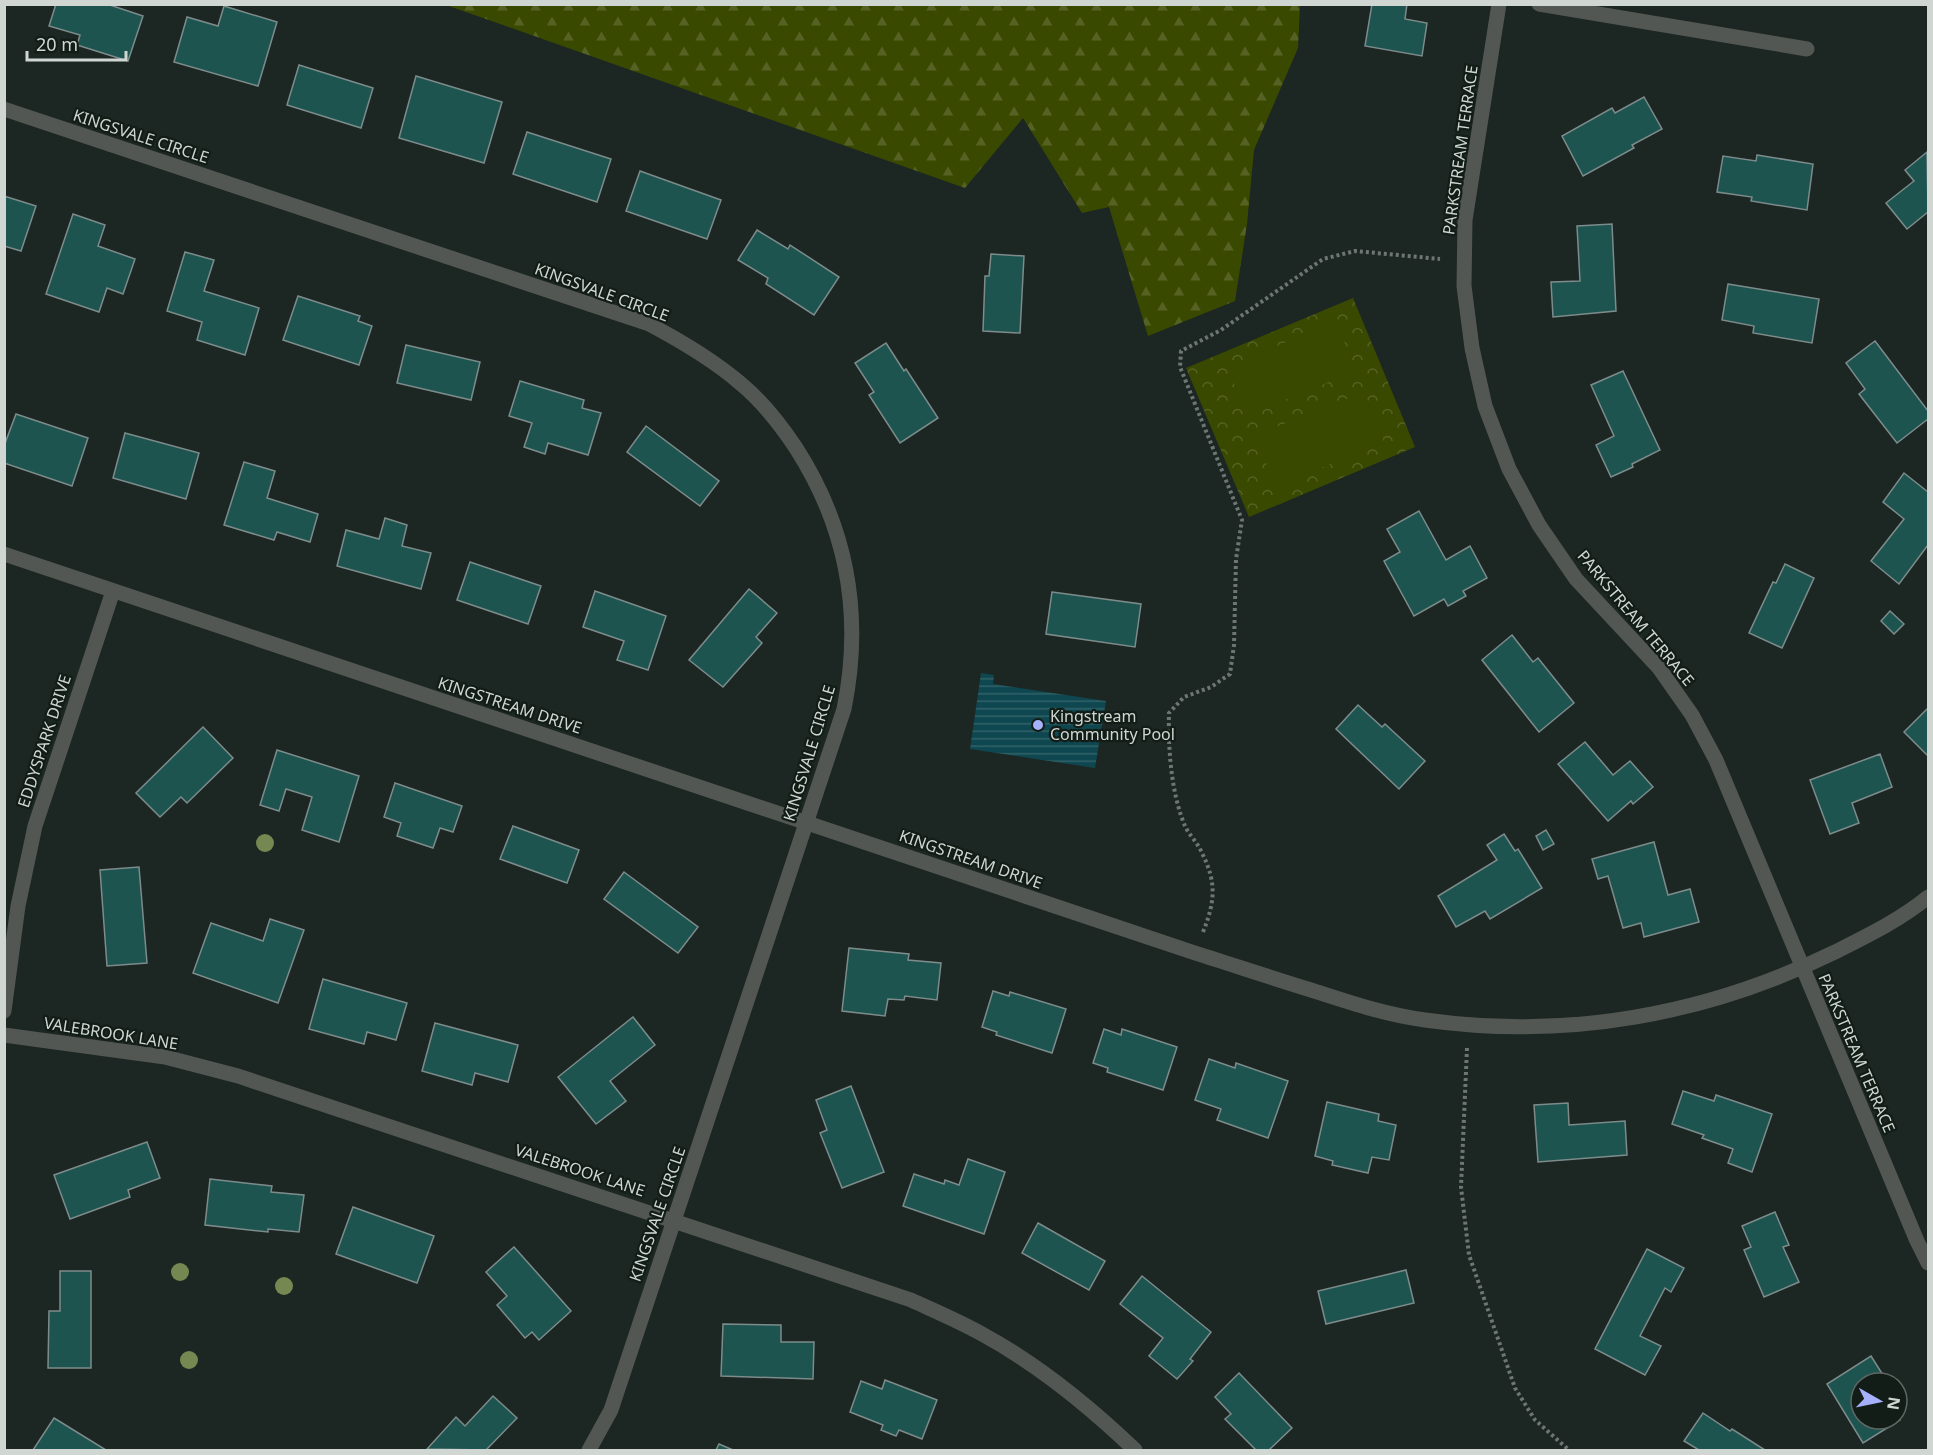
<svg xmlns="http://www.w3.org/2000/svg" width="1933" height="1455" font-family="'Noto Sans',sans-serif">
  <style>
    .forest { fill: url(#forest-firs) }
    .park { fill: url(#park-crowns) }
    .garden { fill: #3a4900 }
    .water { fill: url(#water-rules) }
    .building { fill: #1d5450; stroke: #7d8c8b; stroke-width: 1.5 }
    .lines { fill: none; stroke-linecap: round; stroke-linejoin: round }
    .path { stroke: #6d7672; stroke-width: 4; stroke-dasharray: 3 3; stroke-linecap: butt }
    .street { stroke: #535753; stroke-width: 15 }
    .tree { fill: #758851 }
    .poi-dot { fill: #a6b1fc; stroke: #121d18; stroke-width: 2 }
    .labels { text-anchor: middle; stroke-width: 4.5; stroke-linejoin: round; paint-order: stroke }
    .street-label { font-size: 16px; fill: #d0d7d3; stroke: #121d18 }
    .poi-label { font-size: 16px; fill: #d0d7d3; stroke: #121d18; text-anchor: start }
  </style>
  <defs>
    <pattern id="forest-firs" width="22" height="20" patternUnits="userSpaceOnUse" patternTransform="scale(1.5)"><rect width="22" height="20" fill="#3a4900"/><path d="M5 1l3.5 6h-7zM16 11l3.5 6h-7z" fill="#556224"/></pattern>
    <pattern id="park-crowns" width="20" height="18" patternUnits="userSpaceOnUse" patternTransform="scale(1.5)"><rect width="20" height="18" fill="#3a4900"/><path d="M2 6a3 3 0 1 1 6 0M12 15a3 3 0 1 1 6 0" fill="none" stroke="#556224"/></pattern>
    <pattern id="water-rules" width="6" height="5" patternUnits="userSpaceOnUse" patternTransform="scale(1.5)"><rect width="6" height="5" fill="#0f4750"/><path d="M0 2.5h6" fill="none" stroke="#316168"/></pattern>
  </defs>
  <rect width="100%" height="100%" fill="#1c2622"/>
  <path class="forest" d="M446 5 1300 4V5L1298 48 1254 150 1247 224 1235 301 1148 336 1109 207 1082 213 1023 118 965 188Z"/>
  <path class="park" d="M1353 298 1415 447 1249 517 1186 368Z"/>
  <g class="garden">
    <path d="M1336 322 1356 371 1247 415 1227 366Z"/>
    <path d="M1364 392 1384 442 1275 487 1256 435Z"/>
  </g>
  <path class="water" d="M981 673 994 675 993 684 1106 701 1095 768 970 749Z"/>
  <g class="building">
    <path d="M56 4H107L143 16 128 61 77 45 80 35 49 26Z"/>
    <path d="M1372 4H1407L1405 19 1427 23 1422 56 1365 46Z"/>
    <path d="M224 6 277 22 258 86 174 62 187 17 218 26Z"/>
    <path d="M299 65 373 88 361 128 287 105Z"/>
    <path d="M416 76 502 102 484 163 399 138Z"/>
    <path d="M1644 97 1662 129 1632 145 1634 148 1583 176 1562 136 1612 108 1615 113Z"/>
    <path d="M527 132 611 159 597 202 513 174Z"/>
    <path d="M1927 152 1928 212 1907 229 1886 203 1914 181 1905 170Z"/>
    <path d="M1757 155 1813 164 1807 210 1751 201 1752 197 1717 192 1723 156 1756 161Z"/>
    <path d="M640 171 721 200 707 239 626 211Z"/>
    <path d="M4 196 36 206 21 251 4 246Z"/>
    <path d="M73 214 105 225 98 246 135 259 123 294 107 288 99 312 46 294Z"/>
    <path d="M1612 224 1616 311 1553 317 1551 282 1580 281 1577 226Z"/>
    <path d="M757 230 788 249 790 245 839 277 814 315 766 284 768 278 738 260Z"/>
    <path d="M185 252 214 260 204 291 259 308 245 355 197 340 202 322 167 311Z"/>
    <path d="M991 254 1024 256 1020 333 983 331 985 276H989Z"/>
    <path d="M1728 284 1819 299 1812 343 1753 333 1754 326 1722 320Z"/>
    <path d="M298 296 360 316 358 321 372 326 359 365 283 340Z"/>
    <path d="M1875 341 1928 411V419L1897 443 1859 394 1865 389 1846 363Z"/>
    <path d="M886 343 904 371 906 369 938 418 900 443 869 395 874 392 855 363Z"/>
    <path d="M406 345 480 362 471 400 397 383Z"/>
    <path d="M1623 371 1660 450 1632 464 1633 467 1611 477 1596 445 1614 436 1591 385Z"/>
    <path d="M520 381 584 400 582 408 601 413 588 455 548 443 545 454 524 447 532 423 509 416Z"/>
    <path d="M16 414 88 438 72 486 4 463V446Z"/>
    <path d="M646 426 719 481 700 506 627 452Z"/>
    <path d="M125 433 199 453 186 499 113 478Z"/>
    <path d="M244 462 275 471 267 498 318 514 310 542 277 532 274 540 224 525Z"/>
    <path d="M1904 473 1928 492V545L1899 584 1871 561 1904 519 1883 502Z"/>
    <path d="M1419 511 1446 560 1470 546 1487 578 1463 591 1466 596 1448 606 1444 599 1414 616 1384 561 1400 552 1387 529Z"/>
    <path d="M385 518 407 525 402 546 431 553 421 589 337 566 346 530 379 539Z"/>
    <path d="M470 562 541 586 528 624 457 600Z"/>
    <path d="M1785 564 1814 578 1782 648 1749 633 1773 582 1776 583Z"/>
    <path d="M749 589 777 613 756 637 762 643 723 687 689 660Z"/>
    <path d="M595 591 666 616 648 670 617 660 624 641 583 627Z"/>
    <path d="M1052 592 1141 604 1135 647 1046 634Z"/>
    <path d="M1890 611 1904 624 1894 634 1881 621Z"/>
    <path d="M1512 635 1533 662 1538 658 1574 703 1539 732 1482 660Z"/>
    <path d="M1358 705 1382 727 1385 724 1425 761 1399 789 1336 729Z"/>
    <path d="M1928 708V756L1904 732Z"/>
    <path d="M203 727 233 758 187 803 181 797 160 817 136 793Z"/>
    <path d="M1585 742 1613 775 1630 761 1653 787 1633 804 1631 801 1608 821 1558 764Z"/>
    <path d="M277 750 359 776 339 842 302 830 312 797 286 789 279 811 260 805Z"/>
    <path d="M1880 754 1892 787 1852 803 1859 823 1830 834 1810 780Z"/>
    <path d="M395 783 462 806 453 832 440 828 433 848 397 836 401 823 384 817Z"/>
    <path d="M513 826 579 850 567 883 500 859Z"/>
    <path d="M1546 830 1554 844 1543 850 1536 836Z"/>
    <path d="M1504 834 1515 851 1518 849 1542 888 1490 919 1485 911 1456 927 1438 896 1497 860 1487 845Z"/>
    <path d="M1654 842 1668 895 1690 889 1699 922 1644 937 1641 923 1623 928 1608 876 1598 879 1592 859Z"/>
    <path d="M139 867 147 963 107 966 100 870Z"/>
    <path d="M624 872 698 927 678 953 604 899Z"/>
    <path d="M270 919 304 930 278 1003 193 973 211 923 263 941Z"/>
    <path d="M849 948 909 954 908 960 941 963 937 1000 905 996 904 1000 888 999 885 1016 842 1011Z"/>
    <path d="M323 979 407 1003 396 1040 367 1032 364 1044 309 1029Z"/>
    <path d="M993 991 1009 996 1010 992 1066 1009 1052 1053 996 1035 997 1032 982 1027Z"/>
    <path d="M633 1017 655 1045 610 1081 626 1101 596 1124 558 1077Z"/>
    <path d="M435 1023 518 1045 508 1082 475 1073 472 1085 422 1071Z"/>
    <path d="M1104 1029 1121 1035 1122 1029 1177 1047 1163 1090 1107 1072 1108 1068 1093 1063Z"/>
    <path d="M1209 1059 1235 1068 1236 1063 1288 1081 1268 1138 1217 1120 1221 1109 1195 1100Z"/>
    <path d="M851 1086 884 1172 842 1188 820 1133 827 1130 816 1100Z"/>
    <path d="M1683 1091 1714 1101 1716 1095 1772 1114 1752 1172 1728 1163 1733 1149 1702 1138 1704 1135 1672 1124Z"/>
    <path d="M1327 1102 1379 1114 1378 1121 1396 1125 1389 1160 1372 1157 1368 1173 1332 1165 1333 1161 1315 1156Z"/>
    <path d="M1568 1103 1569 1125 1625 1121 1627 1155 1538 1162 1534 1105Z"/>
    <path d="M147 1142 160 1178 128 1190 130 1197 70 1219 54 1175Z"/>
    <path d="M968 1159 1005 1172 984 1234 903 1206 914 1174 944 1184 945 1180 959 1185Z"/>
    <path d="M210 1179 272 1186 271 1192 304 1195 299 1232 268 1229V1232L205 1225Z"/>
    <path d="M353 1207 434 1236 417 1283 336 1254Z"/>
    <path d="M1775 1212 1789 1245 1783 1247 1799 1282 1764 1297 1744 1250 1751 1247 1742 1226Z"/>
    <path d="M1038 1223 1105 1261 1089 1290 1022 1253Z"/>
    <path d="M514 1247 571 1311 539 1340 532 1332 525 1338 497 1305 507 1296 486 1272Z"/>
    <path d="M1647 1249 1684 1268 1671 1292 1665 1288 1640 1336 1661 1346 1645 1375 1595 1349Z"/>
    <path d="M1406 1270 1414 1303 1326 1324 1318 1291Z"/>
    <path d="M60 1271H91V1368H48L49 1311H60Z"/>
    <path d="M1142 1276 1211 1332 1190 1359 1193 1361 1177 1379 1149 1356 1163 1338 1120 1304Z"/>
    <path d="M723 1324 781 1325V1342H814L813 1379 721 1376Z"/>
    <path d="M1871 1356 1888 1383H1861V1419H1897V1415L1900 1420 1863 1443 1827 1384Z"/>
    <path d="M1239 1373 1292 1428 1269 1450H1256L1225 1419 1231 1414 1215 1397Z"/>
    <path d="M885 1380 937 1400 922 1439 899 1430 896 1436 881 1430 883 1425 850 1412 861 1381 882 1389Z"/>
    <path d="M493 1396 517 1418 486 1450 427 1449 456 1417 465 1426Z"/>
    <path d="M1703 1413 1730 1431 1732 1429 1765 1450H1699L1684 1441Z"/>
    <path d="M54 1418 106 1450H33Z"/>
    <path d="M719 1444 733 1450H716Z"/>
  </g>
  <g class="lines">
    <g class="path">
      <path d="M1203 932C1215 902 1217 883 1202 853 1198 843 1189 835 1185 826 1171 793 1168 748 1169 713L1184 697 1211 687 1230 674 1234 645 1236 559 1242 520 1180 367 1181 351 1221 330 1323 259 1355 251 1440 259"/>
      <path d="M1467 1048 1461 1187 1469 1255 1515 1388 1535 1420 1569 1450"/>
    </g>
    <g class="street">
      <path d="M1499 4 1465 220 1464 286 1472 348 1485 406 1509 469 1539 525 1576 579 1659 668 1692 715 1716 760 1917 1241 1928 1263"/>
      <path d="M1539 4 1807 49"/>
      <path d="M4 109 649 324C681 341 712 359 740 383 762 401 780 424 796 448 848 529 863 615 844 709L611 1410 589 1450"/>
      <path d="M4 554 1195 953C1233 965 1272 978 1311 990 1348 1002 1386 1015 1425 1020 1567 1040 1706 1015 1835 952 1867 936 1900 920 1928 897"/>
      <path d="M4 1011 18 906 35 826 113 591"/>
      <path d="M4 1035 165 1057 238 1076 911 1300C935 1311 959 1321 982 1334 1039 1365 1089 1406 1135 1450"/>
    </g>
  </g>
  <g class="tree">
    <circle cx="265" cy="843" r="9"/>
    <circle cx="180" cy="1272" r="9"/>
    <circle cx="284" cy="1286" r="9"/>
    <circle cx="189" cy="1360" r="9"/>
  </g>
  <circle class="poi-dot" cx="1038" cy="725" r="6"/>
  <g class="labels">
    <g class="street-label">
      <text transform="translate(141 136) rotate(18)" y="6">KINGSVALE CIRCLE</text>
      <text transform="translate(1460 150) rotate(-82)" y="6">PARKSTREAM TERRACE</text>
      <text transform="translate(602 292) rotate(20)" y="6">KINGSVALE CIRCLE</text>
      <text transform="translate(1636 618) rotate(50)" y="6">PARKSTREAM TERRACE</text>
      <text transform="translate(510 705) rotate(18)" y="6">KINGSTREAM DRIVE</text>
      <text transform="translate(44 741) rotate(-72)" y="6">EDDYSPARK DRIVE</text>
      <text transform="translate(809 753) rotate(-73)" y="6">KINGSVALE CIRCLE</text>
      <text transform="translate(971 859) rotate(19)" y="6">KINGSTREAM DRIVE</text>
      <text transform="translate(111 1033) rotate(9)" y="6">VALEBROOK LANE</text>
      <text transform="translate(1857 1053) rotate(67)" y="6">PARKSTREAM TERRACE</text>
      <text transform="translate(580 1170) rotate(18)" y="6">VALEBROOK LANE</text>
      <text transform="translate(657 1214) rotate(-71)" y="6">KINGSVALE CIRCLE</text>
    </g>
    <g class="poi-label">
      <text x="1050" y="722">Kingstream<tspan x="1050" dy="18">Community Pool</tspan></text>
    </g>
  </g>
  <rect width="1933" height="1455" fill="none" stroke="#d0d7d3" stroke-width="12"/>
  <g transform="translate(1879 1401) rotate(99)"><circle r="28" fill="#121d18" stroke="#5e6763" stroke-width="1.5"/>
  <path d="M0-4.5L10 22L0 15L-10 22Z" fill="#a6b1fc"/>
  <text y="-9" font-size="16" font-weight="bold" text-anchor="middle" fill="#d0d7d3">N</text>
  </g>
  <path d="M27 51v9h99v-9" fill="none" stroke="#d0d7d3" stroke-width="3"/>
  <text x="36" y="51" font-size="18" fill="#d0d7d3" stroke="#121d18" stroke-width="4.5" paint-order="stroke">20 m</text>
</svg>
